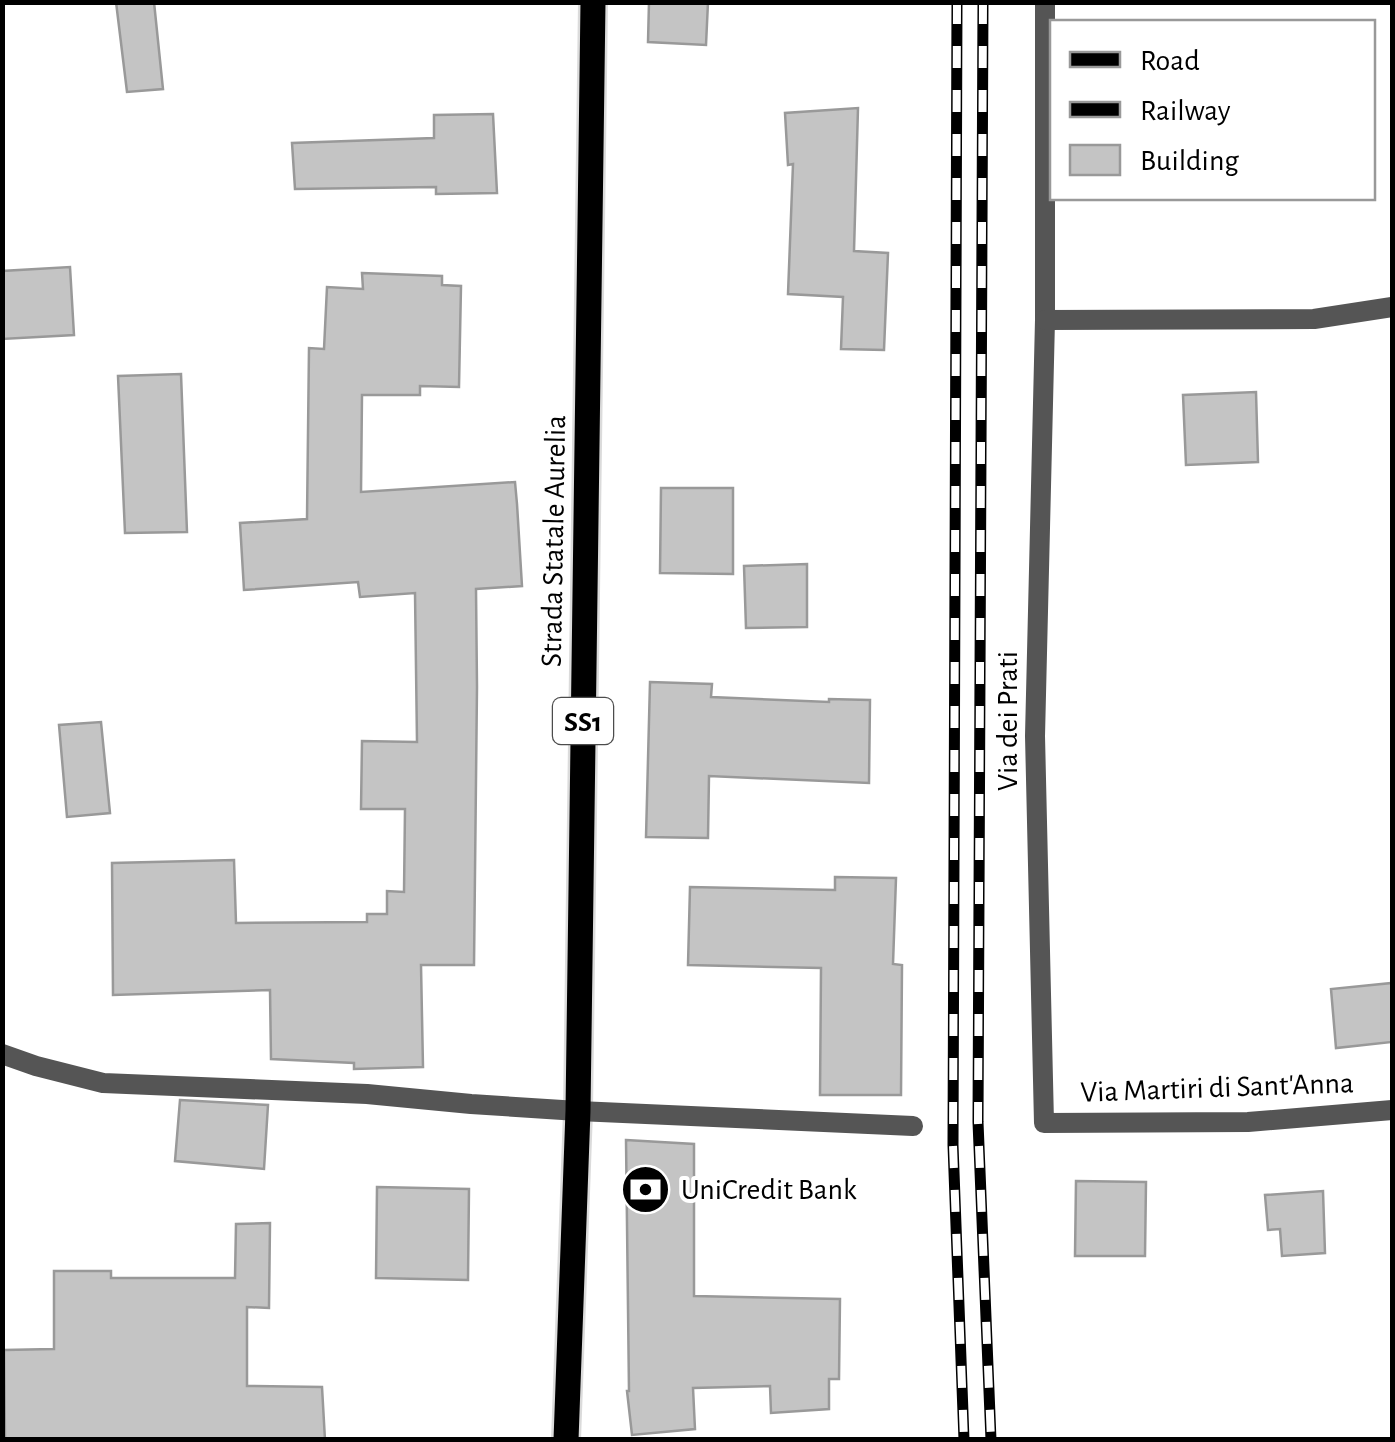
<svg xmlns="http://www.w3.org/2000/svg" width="1395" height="1442" font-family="'Alegreya Sans',sans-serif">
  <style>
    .building { fill: #c4c4c4; stroke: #999; stroke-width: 2.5 }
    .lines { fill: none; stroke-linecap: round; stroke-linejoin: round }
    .primary-casing { stroke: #dbdbdb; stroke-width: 30 }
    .street { stroke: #555; stroke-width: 20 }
    .primary { stroke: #000; stroke-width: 25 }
    .rail-casing { stroke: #000; stroke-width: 11 }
    .rail { stroke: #fff; stroke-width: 8; stroke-dasharray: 22; stroke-linecap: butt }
    .labels { text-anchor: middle; stroke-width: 8; stroke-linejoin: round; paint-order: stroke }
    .shield { fill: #fff; stroke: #4c4c4c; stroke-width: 2.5 }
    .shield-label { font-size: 28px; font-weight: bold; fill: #000 }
    .street-label { font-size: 30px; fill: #000; stroke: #fff }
    .poi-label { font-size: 30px; fill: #000; stroke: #fff; text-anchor: start }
  </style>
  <rect width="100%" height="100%" fill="#fff"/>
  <g class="building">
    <path d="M116 2H154L163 89 127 92Z"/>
    <path d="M649 2H708L706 45 648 42Z"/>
    <path d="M858 108 854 251 888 253 884 350 841 349 843 297 788 294 793 164 788 165 785 113Z"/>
    <path d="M493 114 497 193 436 194V187L295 189 292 143 434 138V115Z"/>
    <path d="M70 267 74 335 2 339V271Z"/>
    <path d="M362 273 442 276V285L461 286 459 387 420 386V395H362L361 492 515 482 517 504 522 586 476 589 477 687 474 965H421L423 1067 354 1069V1063L271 1059 270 990 113 995 112 863 234 860 236 923 367 922V914H387V891L404 892 405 809H361L362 741 417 742 415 593 360 597 358 582 244 590 240 523 307 519 309 348 324 349 327 287 363 289Z"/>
    <path d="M181 374 187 532 125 533 118 376Z"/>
    <path d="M1256 392 1258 462 1186 465 1183 395Z"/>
    <path d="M661 488H733V574L660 573Z"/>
    <path d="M807 564V627L746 628 744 566Z"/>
    <path d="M650 682 712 684 711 697 829 702V699L870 700 869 783 709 776 708 838 646 837Z"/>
    <path d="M101 722 110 813 67 817 59 725Z"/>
    <path d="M835 877 896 878 893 964 902 965 901 1095H820L821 968 688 965 690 887 835 890Z"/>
    <path d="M1392 983V1042L1336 1048 1331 989Z"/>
    <path d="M180 1100 268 1105 264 1169 175 1161Z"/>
    <path d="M626 1140 694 1144V1296L840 1299 839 1379H829V1409L771 1413 770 1386 693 1388 695 1429 632 1435 627 1391H629Z"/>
    <path d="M1076 1181 1146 1182 1145 1256H1075Z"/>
    <path d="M377 1187 469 1189 468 1280 376 1278Z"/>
    <path d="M1323 1191 1325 1253 1282 1256 1280 1229 1268 1230 1265 1195Z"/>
    <path d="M270 1223 269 1308 247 1307V1386L322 1387 325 1440H5L4 1350 54 1349V1271H111V1278H235L236 1224Z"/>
  </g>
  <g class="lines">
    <defs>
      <path id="primary" d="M566 1440 578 1111 593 2"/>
    </defs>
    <use href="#primary" class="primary-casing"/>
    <g class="street">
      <path d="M1045 2V320L1035 736 1044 1123 1248 1122 1392 1110"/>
      <path d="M1045 320 1314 319 1392 307"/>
      <path d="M2 1054 36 1066 103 1083 367 1094 471 1104 578 1111 913 1126"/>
    </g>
    <use href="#primary" class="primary"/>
    <defs>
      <g id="rail">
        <path d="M957 2 953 1145 964 1440"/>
        <path d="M983 2 978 1122 991 1440"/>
      </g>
    </defs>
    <use href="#rail" class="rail-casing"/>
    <use href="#rail" class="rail"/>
  </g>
  <defs>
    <symbol id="bank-disc" viewBox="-11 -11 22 22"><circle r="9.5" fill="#000" stroke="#fff"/><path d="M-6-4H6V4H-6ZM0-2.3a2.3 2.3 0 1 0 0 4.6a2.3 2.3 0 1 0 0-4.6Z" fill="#fff"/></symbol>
  </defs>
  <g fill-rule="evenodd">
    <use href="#bank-disc" x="618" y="1162" width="55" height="55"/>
  </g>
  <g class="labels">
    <rect class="shield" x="553" y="698" width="60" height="46" rx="8"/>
    <g class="shield-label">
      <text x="583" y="731">SS1</text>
    </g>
    <g class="street-label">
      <text transform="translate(553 541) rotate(-89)" y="10">Strada Statale Aurelia</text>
      <text transform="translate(1007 721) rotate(-90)" y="10">Via dei Prati</text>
      <text transform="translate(1217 1087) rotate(-2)" y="10">Via Martiri di Sant'Anna</text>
    </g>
    <g class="poi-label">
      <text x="681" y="1199">UniCredit Bank</text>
    </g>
  </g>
  <rect width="1395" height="1442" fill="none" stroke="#000000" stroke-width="10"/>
  <rect x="1050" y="20" width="325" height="180" fill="#ffffff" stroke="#999999" stroke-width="2.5"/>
  <rect x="1070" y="52" width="50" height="15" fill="#000000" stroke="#999999" stroke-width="2.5"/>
  <text x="1140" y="70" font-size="30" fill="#000000">Road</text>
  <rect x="1070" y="102" width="50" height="15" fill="#000000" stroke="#999999" stroke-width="2.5"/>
  <text x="1140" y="120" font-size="30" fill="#000000">Railway</text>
  <rect x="1070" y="145" width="50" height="30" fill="#c4c4c4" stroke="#999999" stroke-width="2.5"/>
  <text x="1140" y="170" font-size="30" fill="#000000">Building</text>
</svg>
